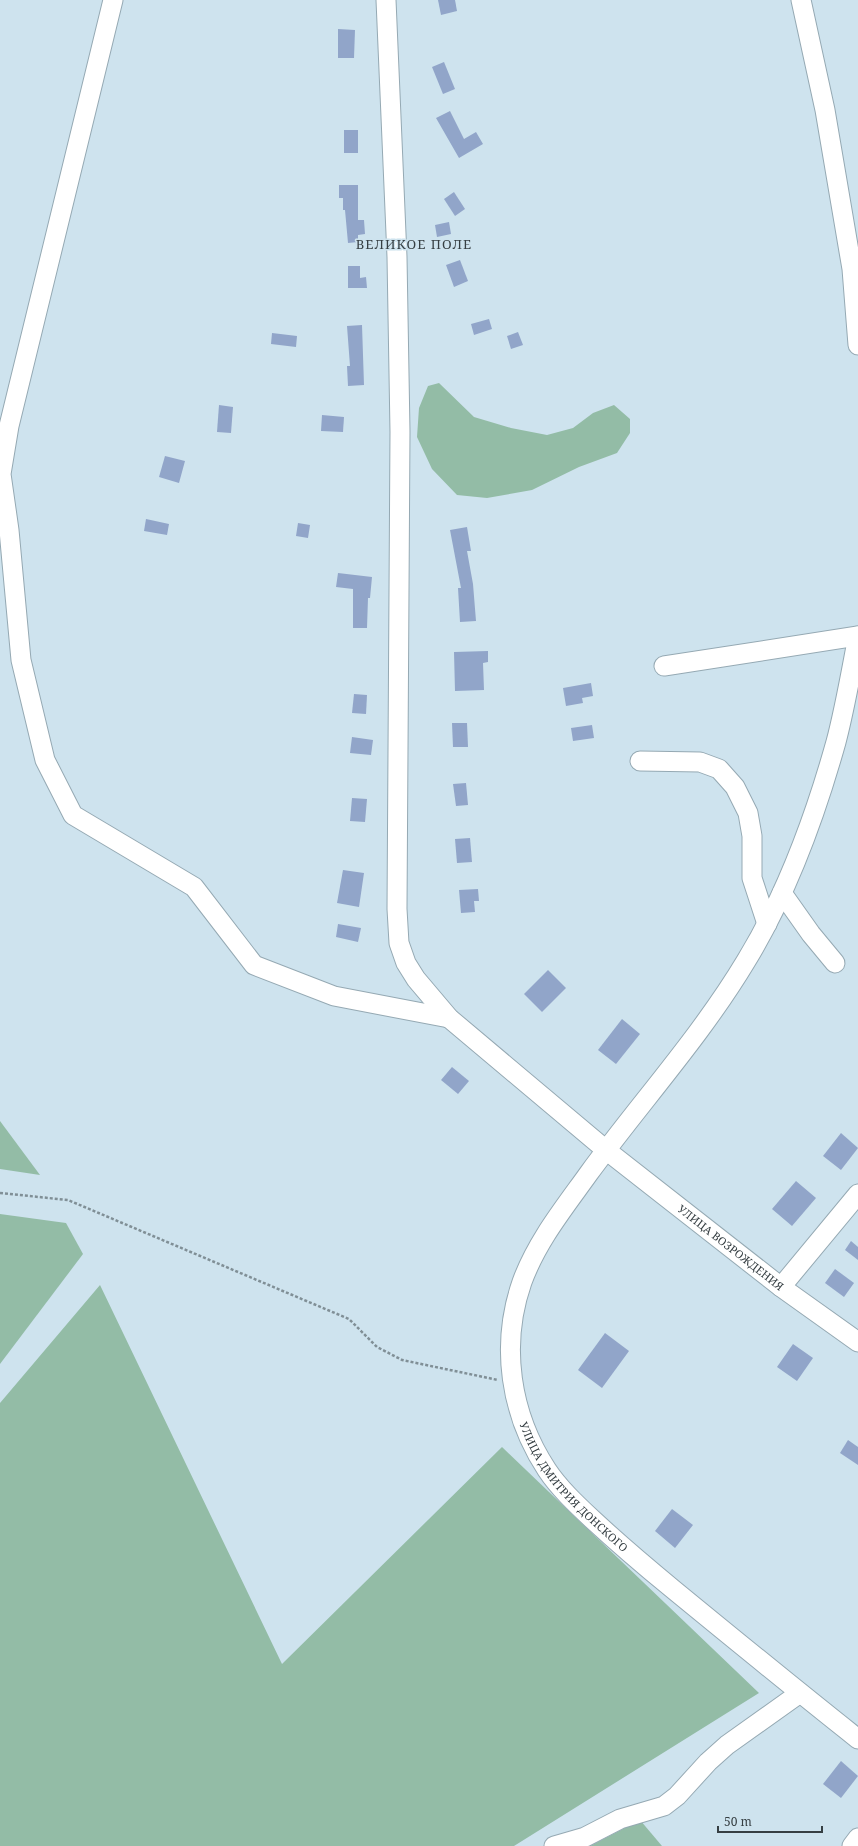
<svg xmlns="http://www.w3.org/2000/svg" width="858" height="1846" font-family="'Noto Serif',serif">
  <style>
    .green { fill: #93bca6 }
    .building { fill: #91a5c9 }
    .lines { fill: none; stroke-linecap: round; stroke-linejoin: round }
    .minor-casing { stroke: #95a9b3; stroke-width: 21 }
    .path { stroke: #808f96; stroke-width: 2.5; stroke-dasharray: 3 2; stroke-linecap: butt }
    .minor { stroke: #fff; stroke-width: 19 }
    .labels { text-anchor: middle; stroke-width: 3; stroke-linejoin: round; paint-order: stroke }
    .street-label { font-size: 11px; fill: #363f43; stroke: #cee3ee }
    .quarter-label { font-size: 13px; letter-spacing: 1px; fill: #363f43; stroke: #cee3ee }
  </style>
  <rect width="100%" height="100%" fill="#cee3ee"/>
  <g class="green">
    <path d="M439 383 474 417 511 428 547 435 573 428 593 413 614 405 630 419V433L617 453 579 467 532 490 487 498 457 495 432 469 417 437 419 408 428 386Z"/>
    <path d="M0 1121 40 1175 0 1169Z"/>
    <path d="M0 1214 66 1223 83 1254 0 1364Z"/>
    <path d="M100 1285 282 1664 502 1447 759 1693 514 1846H0V1403Z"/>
    <path d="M640 1820 662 1846H590Z"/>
  </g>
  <g class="building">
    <path d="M438 0H455L457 11 441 15Z"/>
    <path d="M338 29 355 30 354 58H338Z"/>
    <path d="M444 62 455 89 443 94 432 67Z"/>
    <path d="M450 111 464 139 476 132 483 144 459 158 436 118Z"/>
    <rect x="344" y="130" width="14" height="23"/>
    <path d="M339 185H358V220H364L365 234 358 235V242L348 243 345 210H343V198H339Z"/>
    <path d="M454 192 465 209 455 216 444 199Z"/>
    <path d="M449 222 451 234 437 237 435 225Z"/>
    <path d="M460 260 468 281 454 287 446 265Z"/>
    <path d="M348 266H360V278L366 277 367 288H348Z"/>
    <path d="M489 319 492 329 474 335 471 324Z"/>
    <path d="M362 325 364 385 348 386 347 366H350L347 326Z"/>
    <path d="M518 332 523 345 511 349 507 336Z"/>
    <path d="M272 333 297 336 296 347 271 344Z"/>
    <path d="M219 405 233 407 231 433 217 432Z"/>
    <path d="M322 415 344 417 343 432 321 431Z"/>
    <path d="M165 456 185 461 179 483 159 477Z"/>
    <path d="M146 519 169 524 167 535 144 531Z"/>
    <path d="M298 523 310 525 308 538 296 536Z"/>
    <path d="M467 527 471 551H467L473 584 476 621 460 622 458 588H461L450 530Z"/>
    <path d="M338 573 372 577 370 598H368L367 628H353V589L336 587Z"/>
    <path d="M488 651V662L483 663 484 690 455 691 454 652Z"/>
    <path d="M591 683 593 696 582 698 583 703 566 706 563 688Z"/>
    <path d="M354 694 367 695 366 714 352 713Z"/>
    <path d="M452 723H467L468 747H453Z"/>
    <path d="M592 725 594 738 573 741 571 728Z"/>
    <path d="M352 737 373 740 371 755 350 753Z"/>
    <path d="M466 783 468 805 456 806 453 784Z"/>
    <path d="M352 798 367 799 365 822 350 821Z"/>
    <path d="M470 838 472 862 457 863 455 839Z"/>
    <path d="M343 870 364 873 359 907 337 903Z"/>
    <path d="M478 889 479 901H474L475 912 461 913 459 890Z"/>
    <path d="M338 924 361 928 358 942 336 937Z"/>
    <path d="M548 970 566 988 542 1012 524 994Z"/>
    <path d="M622 1019 640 1034 616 1064 598 1050Z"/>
    <path d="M452 1067 469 1081 458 1094 441 1080Z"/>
    <path d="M841 1133 858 1148 841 1170 823 1156Z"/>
    <path d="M796 1181 816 1198 792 1226 772 1209Z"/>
    <path d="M851 1241 858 1247V1260L845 1250Z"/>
    <path d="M835 1269 854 1283 844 1297 825 1283Z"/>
    <path d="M605 1333 629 1351 602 1388 578 1370Z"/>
    <path d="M793 1344 813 1358 797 1381 777 1367Z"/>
    <path d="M848 1440 858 1447V1465L840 1453Z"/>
    <path d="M672 1509 693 1525 675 1548 655 1531Z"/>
    <path d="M841 1761 858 1776 841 1798 823 1784Z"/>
  </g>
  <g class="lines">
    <defs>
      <g id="minor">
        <path d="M113 0 9 426 1 474 9 530 21 660 45 760 73 815 194 887 254 965 334 996 449 1018"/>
        <path id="s1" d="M386 0 397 257 400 432 397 909 399 943 406 963 416 979 449 1018 606 1150 781 1287 858 1342"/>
        <path d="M801 0 825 110 852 269 858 345"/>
        <path id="s2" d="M858 636C851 672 845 708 836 742 815 817 787 894 746 961 701 1036 641 1102 589 1173 564 1208 537 1241 522 1282 500 1345 510 1414 547 1470 559 1488 576 1504 592 1519 619 1544 646 1567 674 1590 735 1640 796 1690 858 1739"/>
        <path d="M664 666 858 636"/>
        <path d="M640 761 700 762 719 769 735 787 748 813 752 836V878L767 924"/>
        <path d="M782 893 811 934 835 963"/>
        <path d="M781 1287 858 1194"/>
        <path d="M554 1846 585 1837 620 1819 664 1806 677 1796 708 1762 727 1745 800 1693"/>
        <path d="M852 1846 858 1838"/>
      </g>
    </defs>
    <use href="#minor" class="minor-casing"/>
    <path class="path" d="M0 1193 68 1200 349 1319 377 1347 402 1360 498 1380"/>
    <use href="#minor" class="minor"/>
  </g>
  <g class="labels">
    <g class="street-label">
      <text dy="4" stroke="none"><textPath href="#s1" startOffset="1398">УЛИЦА ВОЗРОЖДЕНИЯ</textPath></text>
      <text dy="4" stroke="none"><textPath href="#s2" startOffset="964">УЛИЦА ДМИТРИЯ ДОНСКОГО</textPath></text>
    </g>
    <g class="quarter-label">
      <text x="414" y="249">ВЕЛИКОЕ ПОЛЕ</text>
    </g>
  </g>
  <path d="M718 1826v6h104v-6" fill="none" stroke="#363f43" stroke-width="2"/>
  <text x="724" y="1826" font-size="12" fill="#363f43" stroke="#cee3ee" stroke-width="3" paint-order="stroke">50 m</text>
</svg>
